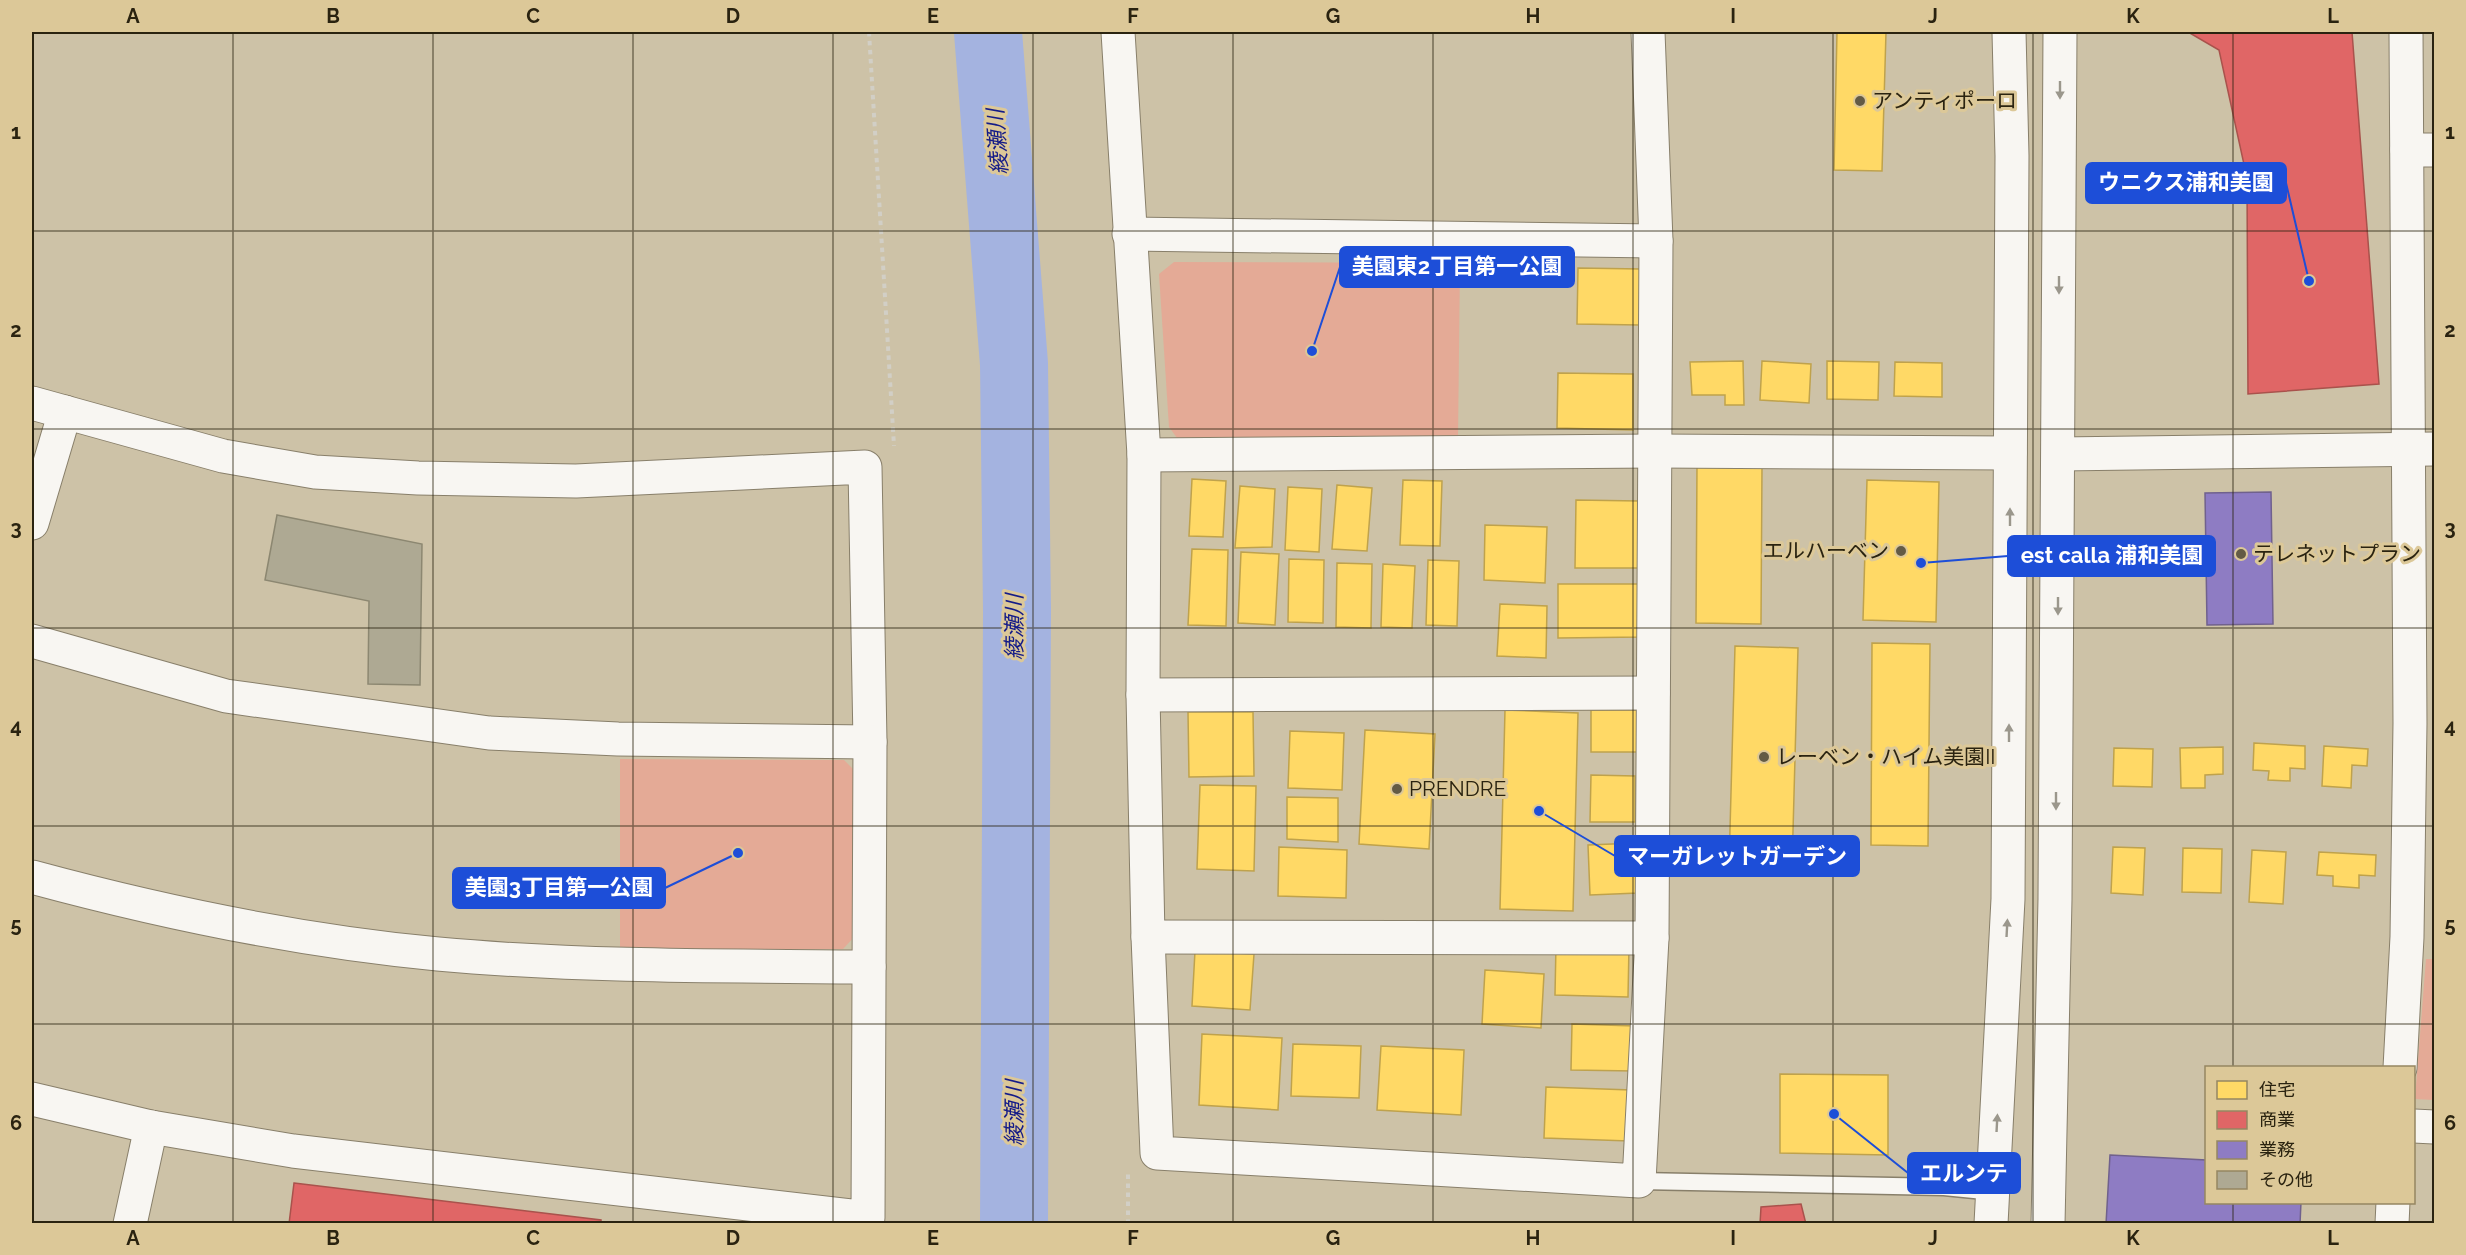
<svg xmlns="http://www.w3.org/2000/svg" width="2466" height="1255" font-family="Raleway,'Noto Sans JP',sans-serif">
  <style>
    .green { fill: #e4aa96 }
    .homes { fill: #ffd966; stroke: #bfa24c; stroke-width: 1.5 }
    .shops { fill: #e06666; stroke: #a9524c; stroke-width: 1.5 }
    .offices { fill: #8e7cc3; stroke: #70618d; stroke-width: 1.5 }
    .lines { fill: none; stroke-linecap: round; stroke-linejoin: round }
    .river { stroke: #a4b3e0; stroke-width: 68 }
    .building { fill: #aea993; stroke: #8c8771; stroke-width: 1.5 }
    .service-casing { stroke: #887f6a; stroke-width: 19 }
    .minor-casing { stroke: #887f6a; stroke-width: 35 }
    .tertiary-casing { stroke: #887f6a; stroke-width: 35 }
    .path { stroke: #d2cfc6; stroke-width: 4; stroke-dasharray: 4.5 4.5; stroke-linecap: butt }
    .service { stroke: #f8f6f2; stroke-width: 16 }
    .minor { stroke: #f8f6f2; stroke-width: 33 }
    .tertiary { stroke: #f8f6f2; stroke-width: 33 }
    .oneway { fill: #9b978c }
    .grid { fill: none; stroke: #2a2310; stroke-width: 1.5; stroke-opacity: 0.55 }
    .poi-dot { fill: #635b45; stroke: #dcc898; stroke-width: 2 }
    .labels { text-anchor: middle; stroke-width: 6; stroke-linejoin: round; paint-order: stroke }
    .poi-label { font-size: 21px; fill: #2a2310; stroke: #dcc898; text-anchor: start }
    .water-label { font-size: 22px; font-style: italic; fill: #141b88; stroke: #dcc898 }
    .leader { fill: none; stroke: #1d4ed8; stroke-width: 2 }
    .callout-dot { fill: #1d4ed8; stroke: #dcc898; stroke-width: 2 }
    .callout { fill: #1d4ed8; stroke: #1d4ed8; stroke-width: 2 }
    .callout-label { font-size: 22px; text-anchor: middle; font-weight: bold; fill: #fff }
    .neatline { fill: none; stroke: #2a2310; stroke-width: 2 }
    .grid-label { font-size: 20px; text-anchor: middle; font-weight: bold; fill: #2a2310 }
  </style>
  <rect width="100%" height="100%" fill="#cdc2a7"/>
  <g class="green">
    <path d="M1174 262 1460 263 1458 438 1180 442 1169 427 1159 274Z"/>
    <path d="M620 759 844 760 856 772V935L843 949H620Z"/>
    <path d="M2426 959H2434V1100L2415 1099Z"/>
  </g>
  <g class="homes">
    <path d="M1837 32H1886L1882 171 1834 170Z"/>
    <path d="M1578 268 1641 269 1640 325 1577 324Z"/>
    <path d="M1743 361 1744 405H1725V395H1692L1690 362Z"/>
    <path d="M1762 361 1811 364 1809 403 1760 400Z"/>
    <path d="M1827 361 1879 362 1878 400 1827 399Z"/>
    <path d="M1895 362 1942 363V397L1894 396Z"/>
    <path d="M1558 373 1633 374V430L1557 428Z"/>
    <path d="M1697 466H1762L1761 624 1696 623Z"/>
    <path d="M1192 479 1226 481 1223 537 1189 536Z"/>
    <path d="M1403 480 1442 481 1440 546 1400 545Z"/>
    <path d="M1867 480 1939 482 1936 622 1863 620Z"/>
    <path d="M1337 485 1372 488 1367 551 1332 549Z"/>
    <path d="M1240 486 1275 489 1272 547 1235 548Z"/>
    <path d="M1288 487 1322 489 1319 552 1285 550Z"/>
    <path d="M1576 500 1639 501 1638 568H1575Z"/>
    <path d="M1485 525 1547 527 1545 583 1484 580Z"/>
    <path d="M1192 549 1228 550 1226 626 1188 625Z"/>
    <path d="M1241 552 1279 554 1275 625 1238 623Z"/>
    <path d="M1289 559 1324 560 1323 623 1288 622Z"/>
    <path d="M1428 560 1459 561 1457 626 1426 625Z"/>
    <path d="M1337 563 1372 564 1371 628 1336 627Z"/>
    <path d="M1383 564 1415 566 1412 628 1381 627Z"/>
    <path d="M1558 584H1642V637L1558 638Z"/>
    <path d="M1500 604 1547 606 1546 658 1497 656Z"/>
    <path d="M1872 643 1930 644 1928 846 1871 845Z"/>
    <path d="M1735 646 1798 648 1792 868 1729 866Z"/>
    <path d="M1505 710 1578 713 1573 911 1500 909Z"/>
    <rect x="1591" y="710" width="46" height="42"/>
    <path d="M1188 712H1253L1254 776 1189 777Z"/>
    <path d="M1365 730 1435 734 1429 849 1359 844Z"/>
    <path d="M1290 731 1344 733 1342 790 1288 788Z"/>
    <path d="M2254 743 2305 746V769L2290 768V781L2268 780 2269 771 2253 770Z"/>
    <path d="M2324 746 2368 749 2367 766 2352 765 2351 788 2322 786Z"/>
    <path d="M2223 747V774L2205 775V788H2181L2180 748Z"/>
    <path d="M2114 748 2153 749 2152 787 2113 786Z"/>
    <path d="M1591 775 1635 776V822H1590Z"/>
    <path d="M1200 785 1256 786 1254 871 1197 869Z"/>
    <path d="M1287 797 1338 798V842L1287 839Z"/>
    <path d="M1636 843 1638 893 1590 895 1588 845Z"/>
    <path d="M1279 847 1347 850 1346 898 1278 896Z"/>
    <path d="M2113 847 2145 848 2143 895 2111 893Z"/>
    <path d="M2183 848 2222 849 2221 893 2182 892Z"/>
    <path d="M2252 850 2286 852 2283 904 2249 902Z"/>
    <path d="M2319 852 2376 855 2375 876 2359 875V888L2333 886V876L2317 875Z"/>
    <path d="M1556 944 1629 946 1628 997 1555 995Z"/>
    <path d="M1195 951 1254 954 1250 1010 1192 1006Z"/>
    <path d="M1485 970 1544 974 1541 1028 1482 1024Z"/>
    <path d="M1572 1024 1635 1026 1634 1071 1571 1070Z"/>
    <path d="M1202 1034 1282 1038 1278 1110 1199 1105Z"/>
    <path d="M1293 1044 1361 1046 1359 1098 1291 1096Z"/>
    <path d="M1381 1046 1464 1050 1461 1115 1377 1110Z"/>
    <path d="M1780 1074 1888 1075V1155L1780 1153Z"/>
    <path d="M1546 1087 1631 1090 1629 1141 1544 1138Z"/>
  </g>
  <g class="shops">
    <path d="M2188 32H2352L2379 384 2248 394 2247 178 2219 50Z"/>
    <path d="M294 1183 601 1220V1224H289Z"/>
    <path d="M1801 1204 1806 1224H1760L1761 1207Z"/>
  </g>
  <g class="offices">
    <path d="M2271 492 2273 624 2207 625 2205 493Z"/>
    <path d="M2110 1155 2206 1160V1202H2301L2300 1224H2106Z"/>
  </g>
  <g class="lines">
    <path class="river" d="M988 32 1014 364 1017 611 1014 1224"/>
  </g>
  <path class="building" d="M277 515 422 544 420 685 368 684 369 601 265 580Z"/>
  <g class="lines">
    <defs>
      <path id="service" d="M1639 1181 1944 1187 1994 1192"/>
      <g id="minor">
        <path d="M1118 32 1144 455 1143 695 1148 937 1157 1153 1639 1181 1652 938 1656 241 1648 32"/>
        <path d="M2407 150H2434"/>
        <path d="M1129 234 1656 241"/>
        <path d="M32 403 223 456 315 472 418 478 576 481 865 467 870 742 868 1218 293 1151 151 1127 32 1099"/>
        <path d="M2059 454 2434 449"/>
        <path d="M1144 455 1655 451 2010 453"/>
        <path d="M32 523 65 412"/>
        <path d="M32 641 226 696 489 733 618 739 870 742"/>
        <path d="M1143 695 1653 693"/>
        <path d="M32 877C165 913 300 941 438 954 581 967 725 966 869 967"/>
        <path d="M1148 937 1652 938"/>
        <path d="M2400 1068 2407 937 2410 723 2406 32"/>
        <path d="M2414 1126 2434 1127"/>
        <path d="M130 1224 151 1127"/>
        <path d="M2392 1224 2393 1202"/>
      </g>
      <g id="tertiary">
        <path d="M1991 1224 2008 899 2012 156 2009 32"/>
        <path d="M2048 1224 2055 899 2060 32"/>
      </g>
    </defs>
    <use href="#service" class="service-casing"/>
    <use href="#minor" class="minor-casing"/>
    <use href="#tertiary" class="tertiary-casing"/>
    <g class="path">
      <path d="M869 32 894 446"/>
      <path d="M1128 1224V1174"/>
    </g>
    <use href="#service" class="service"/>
    <use href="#minor" class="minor"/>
    <use href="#tertiary" class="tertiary"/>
  </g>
  <defs><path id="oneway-solid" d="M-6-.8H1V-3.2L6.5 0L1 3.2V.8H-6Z" transform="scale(1.5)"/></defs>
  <g class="oneway">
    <use href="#oneway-solid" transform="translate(2060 90) rotate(90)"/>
    <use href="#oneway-solid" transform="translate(2059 285) rotate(90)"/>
    <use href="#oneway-solid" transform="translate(2010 517) rotate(-90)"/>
    <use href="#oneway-solid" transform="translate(2058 606) rotate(90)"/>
    <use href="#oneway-solid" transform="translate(2009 733) rotate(-90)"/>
    <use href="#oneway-solid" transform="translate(2056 801) rotate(90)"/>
    <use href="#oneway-solid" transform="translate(2007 928) rotate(-87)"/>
    <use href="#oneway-solid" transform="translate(1997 1123) rotate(-87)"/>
  </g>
  <path class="grid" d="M233 32V1224M433 32V1224M633 32V1224M833 32V1224M1033 32V1224M1233 32V1224M1433 32V1224M1633 32V1224M1833 32V1224M2033 32V1224M2233 32V1068M32 231H2434M32 429H2434M32 628H2434M32 826H2434M32 1024H2434M2233 1202V1224"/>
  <g class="poi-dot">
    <circle cx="1860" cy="101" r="6"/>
    <circle cx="1901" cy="551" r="6"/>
    <circle cx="2241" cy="554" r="6"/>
    <circle cx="1764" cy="757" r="6"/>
    <circle cx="1397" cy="789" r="6"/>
  </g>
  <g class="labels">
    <g class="poi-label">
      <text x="1872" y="108">アンティポーロ</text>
      <text x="1889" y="558" text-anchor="end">エルハーベン</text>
      <text x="2253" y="561">テレネットプラン</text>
      <text x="1776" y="764">レーベン・ハイム美園II</text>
      <text x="1409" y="796">PRENDRE</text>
    </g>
    <g class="water-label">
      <text transform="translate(997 142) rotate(-94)" y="8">綾瀬川</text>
      <text transform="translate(1014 627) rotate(-90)" y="8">綾瀬川</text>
      <text transform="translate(1014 1113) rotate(-90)" y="8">綾瀬川</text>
    </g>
  </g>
  <path class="leader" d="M2309 281L2286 183M1312 351L1340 267M1921 563L2008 556M1539 811L1615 856M738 853L665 888M1834 1114L1908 1173"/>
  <g class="callout-dot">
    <circle cx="2309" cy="281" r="6"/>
    <circle cx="1312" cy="351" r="6"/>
    <circle cx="1921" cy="563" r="6"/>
    <circle cx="1539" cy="811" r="6"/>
    <circle cx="738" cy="853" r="6"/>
    <circle cx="1834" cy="1114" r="6"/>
  </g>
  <g class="callout">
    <rect x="2086" y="163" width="200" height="40" rx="6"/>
    <rect x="1340" y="247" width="234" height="40" rx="6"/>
    <rect x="2008" y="536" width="207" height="40" rx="6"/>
    <rect x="1615" y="836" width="244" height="40" rx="6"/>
    <rect x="453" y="868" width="212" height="40" rx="6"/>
    <rect x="1908" y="1153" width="112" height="40" rx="6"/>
  </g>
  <g class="callout-label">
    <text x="2186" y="190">ウニクス浦和美園</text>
    <text x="1457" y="274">美園東2丁目第一公園</text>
    <text x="2112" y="563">est calla 浦和美園</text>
    <text x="1737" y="864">マーガレットガーデン</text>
    <text x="559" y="895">美園3丁目第一公園</text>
    <text x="1964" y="1181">エルンテ</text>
  </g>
  <rect width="2466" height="1255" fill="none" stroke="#dcc898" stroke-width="66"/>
  <rect x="2205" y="1066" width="210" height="138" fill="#dcc898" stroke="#958662" stroke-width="1.5"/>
  <rect x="2217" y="1081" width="30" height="18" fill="#ffd966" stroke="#958662" stroke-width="1.5"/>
  <text x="2259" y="1096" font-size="18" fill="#2a2310">住宅</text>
  <rect x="2217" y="1111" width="30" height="18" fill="#e06666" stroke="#958662" stroke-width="1.5"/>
  <text x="2259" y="1126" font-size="18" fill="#2a2310">商業</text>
  <rect x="2217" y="1141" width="30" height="18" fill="#8e7cc3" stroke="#958662" stroke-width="1.5"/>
  <text x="2259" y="1156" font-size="18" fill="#2a2310">業務</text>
  <rect x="2217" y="1171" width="30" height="18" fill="#aea993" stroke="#958662" stroke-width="1.5"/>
  <text x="2259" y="1186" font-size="18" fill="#2a2310">その他</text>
  <rect x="33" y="33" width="2400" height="1189" class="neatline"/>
  <g class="grid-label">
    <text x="133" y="23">A</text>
    <text x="333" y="23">B</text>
    <text x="533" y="23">C</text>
    <text x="733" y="23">D</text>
    <text x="933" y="23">E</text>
    <text x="1133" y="23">F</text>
    <text x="1333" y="23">G</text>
    <text x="1533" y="23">H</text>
    <text x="1733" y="23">I</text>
    <text x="1933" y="23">J</text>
    <text x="2133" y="23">K</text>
    <text x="2333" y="23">L</text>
    <text x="16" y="139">1</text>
    <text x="2450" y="139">1</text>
    <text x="16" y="337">2</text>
    <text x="2450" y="337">2</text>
    <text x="16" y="535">3</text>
    <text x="2450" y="535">3</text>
    <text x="16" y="733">4</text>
    <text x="2450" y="733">4</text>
    <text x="16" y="932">5</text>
    <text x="2450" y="932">5</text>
    <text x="16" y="1130">6</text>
    <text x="2450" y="1130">6</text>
    <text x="133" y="1245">A</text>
    <text x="333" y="1245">B</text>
    <text x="533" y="1245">C</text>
    <text x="733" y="1245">D</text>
    <text x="933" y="1245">E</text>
    <text x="1133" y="1245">F</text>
    <text x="1333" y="1245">G</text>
    <text x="1533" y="1245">H</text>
    <text x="1733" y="1245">I</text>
    <text x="1933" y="1245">J</text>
    <text x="2133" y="1245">K</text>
    <text x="2333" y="1245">L</text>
  </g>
</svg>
